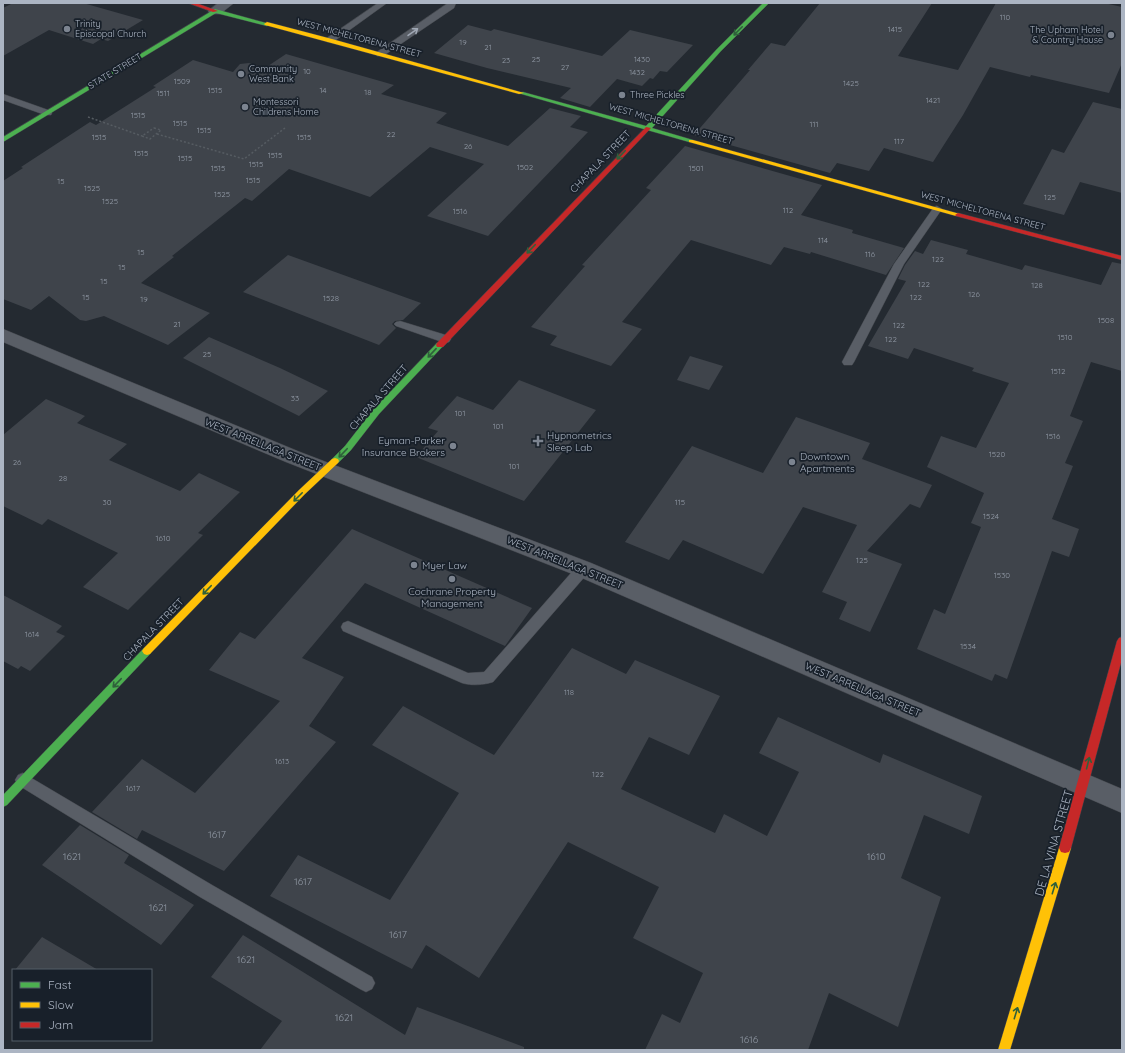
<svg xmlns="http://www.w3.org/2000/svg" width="1125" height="1053" font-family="Quicksand,sans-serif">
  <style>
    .building { fill: #3f444b }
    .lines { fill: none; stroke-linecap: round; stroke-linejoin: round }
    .lane-casing { stroke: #40444a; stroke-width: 1 }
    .street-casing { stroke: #40444a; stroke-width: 1 }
    .fast-casing { stroke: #40444a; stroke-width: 1 }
    .slow-casing { stroke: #40444a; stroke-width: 1 }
    .jam-casing { stroke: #40444a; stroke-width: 1 }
    .path { stroke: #565c62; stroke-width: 1.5; stroke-dasharray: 2 2; stroke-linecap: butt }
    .lane { fill: #595e66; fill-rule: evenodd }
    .street { fill: #595e66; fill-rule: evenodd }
    .fast { fill: #4caf50; fill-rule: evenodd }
    .slow { fill: #ffc107; fill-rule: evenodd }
    .jam { fill: #c62828; fill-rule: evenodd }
    .oneway { stroke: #2f603b }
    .oneway2 { stroke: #a0a8b5 }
    .poi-dot { fill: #7c8490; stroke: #18202a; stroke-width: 1.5 }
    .labels { text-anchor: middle; stroke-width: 3.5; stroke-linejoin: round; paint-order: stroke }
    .number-label { font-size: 8px; fill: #9199a5 }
    .far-poi-label { font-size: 9px; fill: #acb5c3; stroke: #18202a; text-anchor: start }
    .far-street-label { font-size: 9px; fill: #acb5c3; stroke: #18202a }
    .street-label { font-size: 10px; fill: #acb5c3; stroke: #18202a }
    .poi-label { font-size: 10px; fill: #acb5c3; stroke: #18202a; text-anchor: start }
    .near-number-label { font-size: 10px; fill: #9199a5 }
    .near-street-label { font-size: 12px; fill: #acb5c3; stroke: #18202a }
  </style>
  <rect width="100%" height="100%" fill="#242a31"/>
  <g class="building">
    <path d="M13 3H83L143 20 108 41 101 39 93 44 49 30 3 56V8Z"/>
    <path d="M820 3H932L898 56 958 70 996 3H1104L1122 7V63L1109 93 1031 75 1030 77 990 67 963 115 933 162 884 148 869 171 837 163 830 173 694 135 750 70H748L771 43 785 46Z"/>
    <path d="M468 25 491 31 494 29 602 56 630 30 693 45 667 72 660 71 653 79 650 78 642 86 617 79 590 107 560 98 571 88 487 68 434 53Z"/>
    <path d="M286 54 394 85 381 94 447 113 436 123 508 146 550 108 581 116 570 127 588 132 488 236 427 216 484 164 430 147 370 197 289 169 252 201 245 198 172 256 174 257 141 283 210 313 168 345 104 316 86 321 80 320 49 296 31 310 3 299V181L23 168 21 167 90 122 96 125 156 87 153 86 193 60 233 72 240 64 249 63 265 68Z"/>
    <path d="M1093 102 1122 109V193L1080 182 1064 215 1023 204 1052 149 1064 153Z"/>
    <path d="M685 146 822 185 801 215 853 230 852 233 904 248 886 275 811 252 810 254 784 247 771 265 691 240 622 322 642 329 611 366 550 345 557 336 531 327 585 266 582 265 651 190 646 188Z"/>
    <path d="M931 240 968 250 966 254 1022 270 1025 265 1101 285 1112 262 1122 264V371L1091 362 1070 416 1083 421 1065 463 1073 466 1052 519 1079 529 1069 557 1052 551 1007 679 995 674 992 681 917 649 934 609 945 614 981 527 971 523 984 493 927 467 941 436 976 448 1009 383 972 371 974 368 914 348 908 359 868 346 906 281 898 279 905 265 915 251 923 254Z"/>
    <path d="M288 255 421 303 403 320 395 321 392 324 396 328 379 345 243 292Z"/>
    <path d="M209 337 280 368 328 391 299 416 183 358Z"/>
    <path d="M690 356 723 366 709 390 677 380Z"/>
    <path d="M519 380 596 410 524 501 416 457 438 431 428 428 457 396 493 410Z"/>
    <path d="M46 399 85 416 77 423 127 444 109 460 180 491 199 473 240 492 198 533 203 535 128 610 83 587 118 553 48 519 42 525 3 506V435Z"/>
    <path d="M796 417 870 443 862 459 932 485 920 508 910 504 867 551 902 564 870 632 839 619 847 602 822 592 857 525 803 507 763 574 683 540 669 560 625 542 692 446 763 473Z"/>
    <path d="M352 529 532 608 505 646 365 583 302 658 344 677 309 726 336 742 224 871 142 830 137 839 92 812 142 759 195 793 280 701 209 670 240 632 255 639Z"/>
    <path d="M3 595 62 626 56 632 65 636 30 671 21 666 18 669 3 661Z"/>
    <path d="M572 648 626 674 635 660 720 696 689 755 649 737 621 789 715 833 724 814 767 836 799 772 759 753 778 717 880 763 883 754 982 796 969 834 924 815 901 878 941 897 898 1027 829 993 808 1050H645L662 1014 680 1023 703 973 633 938 659 887 568 842 479 978 426 945 412 969 270 896 298 855 390 900 459 793 372 745 403 706 494 755Z"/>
    <path d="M80 825 129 855 124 863 194 905 161 945 42 865Z"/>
    <path d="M243 935 405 1035 417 1007 524 1047V1050H260L282 1021 211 977Z"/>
    <path d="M42 937 98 970H15Z"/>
  </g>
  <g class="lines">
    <defs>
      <g id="lane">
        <path d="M378 3H387L333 42H327L326 40 327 38Z"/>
        <path d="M448 3H456L454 8 383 56H377L376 54 377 52Z"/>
        <path d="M3 94 51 111 52 113 51 115H45L3 100Z"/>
        <path d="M937 206 942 209 904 264 854 362 852 365H844L842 362 894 264 934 207Z"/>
        <path d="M400 321 449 336 451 339 449 342 445 343 396 326 394 324 396 322Z"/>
        <path d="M583 564 588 565 590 569 588 573 493 682C484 685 471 686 462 683L343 631 341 627 343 623 348 621 468 673 484 672 578 565Z"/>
        <path d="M23 773 212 885 372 977 375 983 372 989 366 992 360 989 200 897 18 785 15 780 18 775Z"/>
      </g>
      <g id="street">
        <path d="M218 3H234L220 14H210L208 11Z"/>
        <path d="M3 329 300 452 591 563 1122 789V813L575 575 286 462 3 342Z"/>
      </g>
      <g id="fast">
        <path d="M763 3H769L721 51 652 128 693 140V142H689L518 93 523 92 646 126 717 49Z"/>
        <path d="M215 9 270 24 267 26 216 13 3 142V137Z"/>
        <path d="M437 343H440L444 345 379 414 351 450 338 463H332L331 461 332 459 345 446 373 410Z"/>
        <path d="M147 647 150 648 152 651 150 654 7 805 3 807V795L144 648Z"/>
      </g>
      <g id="slow">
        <path d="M267 22 332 39 524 93 519 94 265 25 264 24Z"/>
        <path d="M689 140H693L960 214 961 215 960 216H956L689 142Z"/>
        <path d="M335 458 338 459 339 461 338 463 305 494 150 654 147 655 144 654 142 651 144 648 299 490 332 459Z"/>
        <path d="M1065 843 1069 844 1071 848 1010 1050H998L1059 848 1061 844Z"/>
      </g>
      <g id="jam">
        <path d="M188 3H196L218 11 213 12Z"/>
        <path d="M646 127 651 128 443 347H437L436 345 437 343Z"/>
        <path d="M958 213 1122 256V260L956 216 955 215Z"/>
        <path d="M1122 637V659L1071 848 1069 852 1065 853 1061 852 1059 848 1117 641 1119 638Z"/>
      </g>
    </defs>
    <use href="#lane" class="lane-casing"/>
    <use href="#street" class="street-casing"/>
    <use href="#fast" class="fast-casing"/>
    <use href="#slow" class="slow-casing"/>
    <use href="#jam" class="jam-casing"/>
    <g class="path">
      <path d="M88 117 142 136"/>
      <path d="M154 128 161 130 150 139 142 136Z"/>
      <path d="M157 134 244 159 285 128"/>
    </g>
    <use href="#lane" class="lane"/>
    <use href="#street" class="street"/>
    <use href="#fast" class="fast"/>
    <use href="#slow" class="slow"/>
    <use href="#jam" class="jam"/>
  </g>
  <defs><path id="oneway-shaft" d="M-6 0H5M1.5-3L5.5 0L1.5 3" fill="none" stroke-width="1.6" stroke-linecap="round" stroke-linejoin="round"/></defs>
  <g class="oneway">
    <use href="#oneway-shaft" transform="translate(738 31) rotate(135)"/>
    <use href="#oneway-shaft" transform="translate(621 155) rotate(134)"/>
    <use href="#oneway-shaft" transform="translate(531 249) rotate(134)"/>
    <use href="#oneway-shaft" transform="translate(432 353) rotate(133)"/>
    <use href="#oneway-shaft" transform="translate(343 453) rotate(134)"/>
    <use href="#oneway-shaft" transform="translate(298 497) rotate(135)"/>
    <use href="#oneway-shaft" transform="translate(207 590) rotate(134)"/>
    <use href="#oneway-shaft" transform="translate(117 683) rotate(134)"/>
    <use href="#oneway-shaft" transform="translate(1088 763) rotate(-76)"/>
    <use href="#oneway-shaft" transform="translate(1054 888) rotate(-73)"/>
    <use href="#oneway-shaft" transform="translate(1016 1013) rotate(-73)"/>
  </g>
  <use class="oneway2" href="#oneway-shaft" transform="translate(413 32) rotate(-35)"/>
  <g class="poi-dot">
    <circle cx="67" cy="29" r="4"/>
    <circle cx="1111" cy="35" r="4"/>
    <circle cx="241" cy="74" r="4"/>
    <circle cx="622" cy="95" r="4"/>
    <circle cx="245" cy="107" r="4"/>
    <path d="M536 435h4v4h4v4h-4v4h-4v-4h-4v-4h4z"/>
    <circle cx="453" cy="446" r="4"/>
    <circle cx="792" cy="462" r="4"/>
    <circle cx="414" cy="565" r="4"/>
    <circle cx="452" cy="579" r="4"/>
  </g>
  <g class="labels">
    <g class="number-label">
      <text x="1005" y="20">110</text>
      <text x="895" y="32">1415</text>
      <text x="463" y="45">19</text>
      <text x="488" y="50">21</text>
      <text x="536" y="62">25</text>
      <text x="642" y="62">1430</text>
      <text x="506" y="63">23</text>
      <text x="565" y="70">27</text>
      <text x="307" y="74">10</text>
      <text x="637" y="75">1432</text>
      <text x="182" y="84">1509</text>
      <text x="851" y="86">1425</text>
      <text x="215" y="93">1515</text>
      <text x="323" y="93">14</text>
      <text x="368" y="95">18</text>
      <text x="163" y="96">1511</text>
      <text x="933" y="103">1421</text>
      <text x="138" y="118">1515</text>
      <text x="180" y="126">1515</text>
      <text x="814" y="127">111</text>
      <text x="204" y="133">1515</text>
      <text x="391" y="137">22</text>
      <text x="99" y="140">1515</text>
      <text x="304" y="140">1515</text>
      <text x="899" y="144">117</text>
      <text x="468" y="149">26</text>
      <text x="141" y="156">1515</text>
      <text x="275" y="158">1515</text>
      <text x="185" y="161">1515</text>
      <text x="256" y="167">1515</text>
      <text x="525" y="170">1502</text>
      <text x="218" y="171">1515</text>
      <text x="696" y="171">1501</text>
      <text x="253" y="183">1515</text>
      <text x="61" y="184">15</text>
      <text x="92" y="191">1525</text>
      <text x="222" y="197">1525</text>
      <text x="1050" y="200">125</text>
      <text x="110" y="204">1525</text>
      <text x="788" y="213">112</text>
      <text x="460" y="214">1516</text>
      <text x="823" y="243">114</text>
      <text x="141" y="255">15</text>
      <text x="870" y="257">116</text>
      <text x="938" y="262">122</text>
      <text x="122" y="270">15</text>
      <text x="104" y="284">15</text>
      <text x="924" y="287">122</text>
      <text x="1037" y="288">128</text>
      <text x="974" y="297">126</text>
      <text x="86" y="300">15</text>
      <text x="916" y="300">122</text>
      <text x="331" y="301">1528</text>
      <text x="144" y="302">19</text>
      <text x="1106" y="323">1508</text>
      <text x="177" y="327">21</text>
      <text x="899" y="328">122</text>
      <text x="1065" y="340">1510</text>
      <text x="891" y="342">122</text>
      <text x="207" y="357">25</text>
      <text x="1058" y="374">1512</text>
      <text x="295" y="401">33</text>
      <text x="460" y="416">101</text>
      <text x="498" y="429">101</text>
      <text x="1053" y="439">1516</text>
      <text x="997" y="457">1520</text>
      <text x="17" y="465">26</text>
      <text x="514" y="469">101</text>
      <text x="63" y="481">28</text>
      <text x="107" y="505">30</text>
      <text x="680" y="505">115</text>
      <text x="991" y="519">1524</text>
      <text x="163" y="541">1610</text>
      <text x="862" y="563">125</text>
      <text x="1002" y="578">1530</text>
      <text x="32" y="637">1614</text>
      <text x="968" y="649">1534</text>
      <text x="569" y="695">118</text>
      <text x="282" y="764">1613</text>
      <text x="598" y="777">122</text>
      <text x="133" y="791">1617</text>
    </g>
    <g class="far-poi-label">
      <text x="75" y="27">Trinity<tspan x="75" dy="10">Episcopal Church</tspan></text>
      <text x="1103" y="33" text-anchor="end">The Upham Hotel<tspan x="1103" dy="10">&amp; Country House</tspan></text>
      <text x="249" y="72">Community<tspan x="249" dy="10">West Bank</tspan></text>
      <text x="630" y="98">Three Pickles</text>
      <text x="253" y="105">Montessori<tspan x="253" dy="10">Childrens Home</tspan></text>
    </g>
    <g class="far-street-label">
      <text transform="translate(359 38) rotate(15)" y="3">WEST MICHELTORENA STREET</text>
      <text transform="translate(115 71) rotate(-31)" y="3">STATE STREET</text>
      <text transform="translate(671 124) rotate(16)" y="3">WEST MICHELTORENA STREET</text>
      <text transform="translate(983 211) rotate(15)" y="3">WEST MICHELTORENA STREET</text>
    </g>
    <g class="street-label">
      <text transform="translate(600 161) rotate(-46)" y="4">CHAPALA STREET</text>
      <text transform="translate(378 397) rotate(-49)" y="4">CHAPALA STREET</text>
      <text transform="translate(263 444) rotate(22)" y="4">WEST ARRELLAGA STREET</text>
      <text transform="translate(565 562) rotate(22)" y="4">WEST ARRELLAGA STREET</text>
      <text transform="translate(153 629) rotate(-46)" y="4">CHAPALA STREET</text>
      <text transform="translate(863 689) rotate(23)" y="4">WEST ARRELLAGA STREET</text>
    </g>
    <g class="poi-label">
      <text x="547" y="439">Hypnometrics<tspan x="547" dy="12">Sleep Lab</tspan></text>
      <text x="445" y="444" text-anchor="end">Eyman-Parker<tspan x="445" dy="12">Insurance Brokers</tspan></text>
      <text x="800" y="460">Downtown<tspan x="800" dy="12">Apartments</tspan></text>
      <text x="422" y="569">Myer Law</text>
      <text x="452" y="595" text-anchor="middle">Cochrane Property<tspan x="452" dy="12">Management</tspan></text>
    </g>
    <g class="near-number-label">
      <text x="217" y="838">1617</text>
      <text x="72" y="860">1621</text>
      <text x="876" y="860">1610</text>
      <text x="303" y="885">1617</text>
      <text x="158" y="911">1621</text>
      <text x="398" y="938">1617</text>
      <text x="246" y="963">1621</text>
      <text x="344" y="1021">1621</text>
      <text x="749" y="1043">1616</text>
    </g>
    <g class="near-street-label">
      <text transform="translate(1054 843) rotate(-74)" y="4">DE LA VINA STREET</text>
    </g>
  </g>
  <rect width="1125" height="1053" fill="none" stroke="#acb5c3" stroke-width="8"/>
  <rect x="12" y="969" width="140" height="72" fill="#18202a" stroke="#535c67"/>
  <rect x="20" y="982" width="20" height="6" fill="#4caf50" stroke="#535c67"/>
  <text x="48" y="989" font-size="12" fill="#acb5c3">Fast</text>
  <rect x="20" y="1002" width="20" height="6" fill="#ffc107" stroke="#535c67"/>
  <text x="48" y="1009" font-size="12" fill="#acb5c3">Slow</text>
  <rect x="20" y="1022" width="20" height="6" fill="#c62828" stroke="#535c67"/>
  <text x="48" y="1029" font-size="12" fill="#acb5c3">Jam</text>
</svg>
